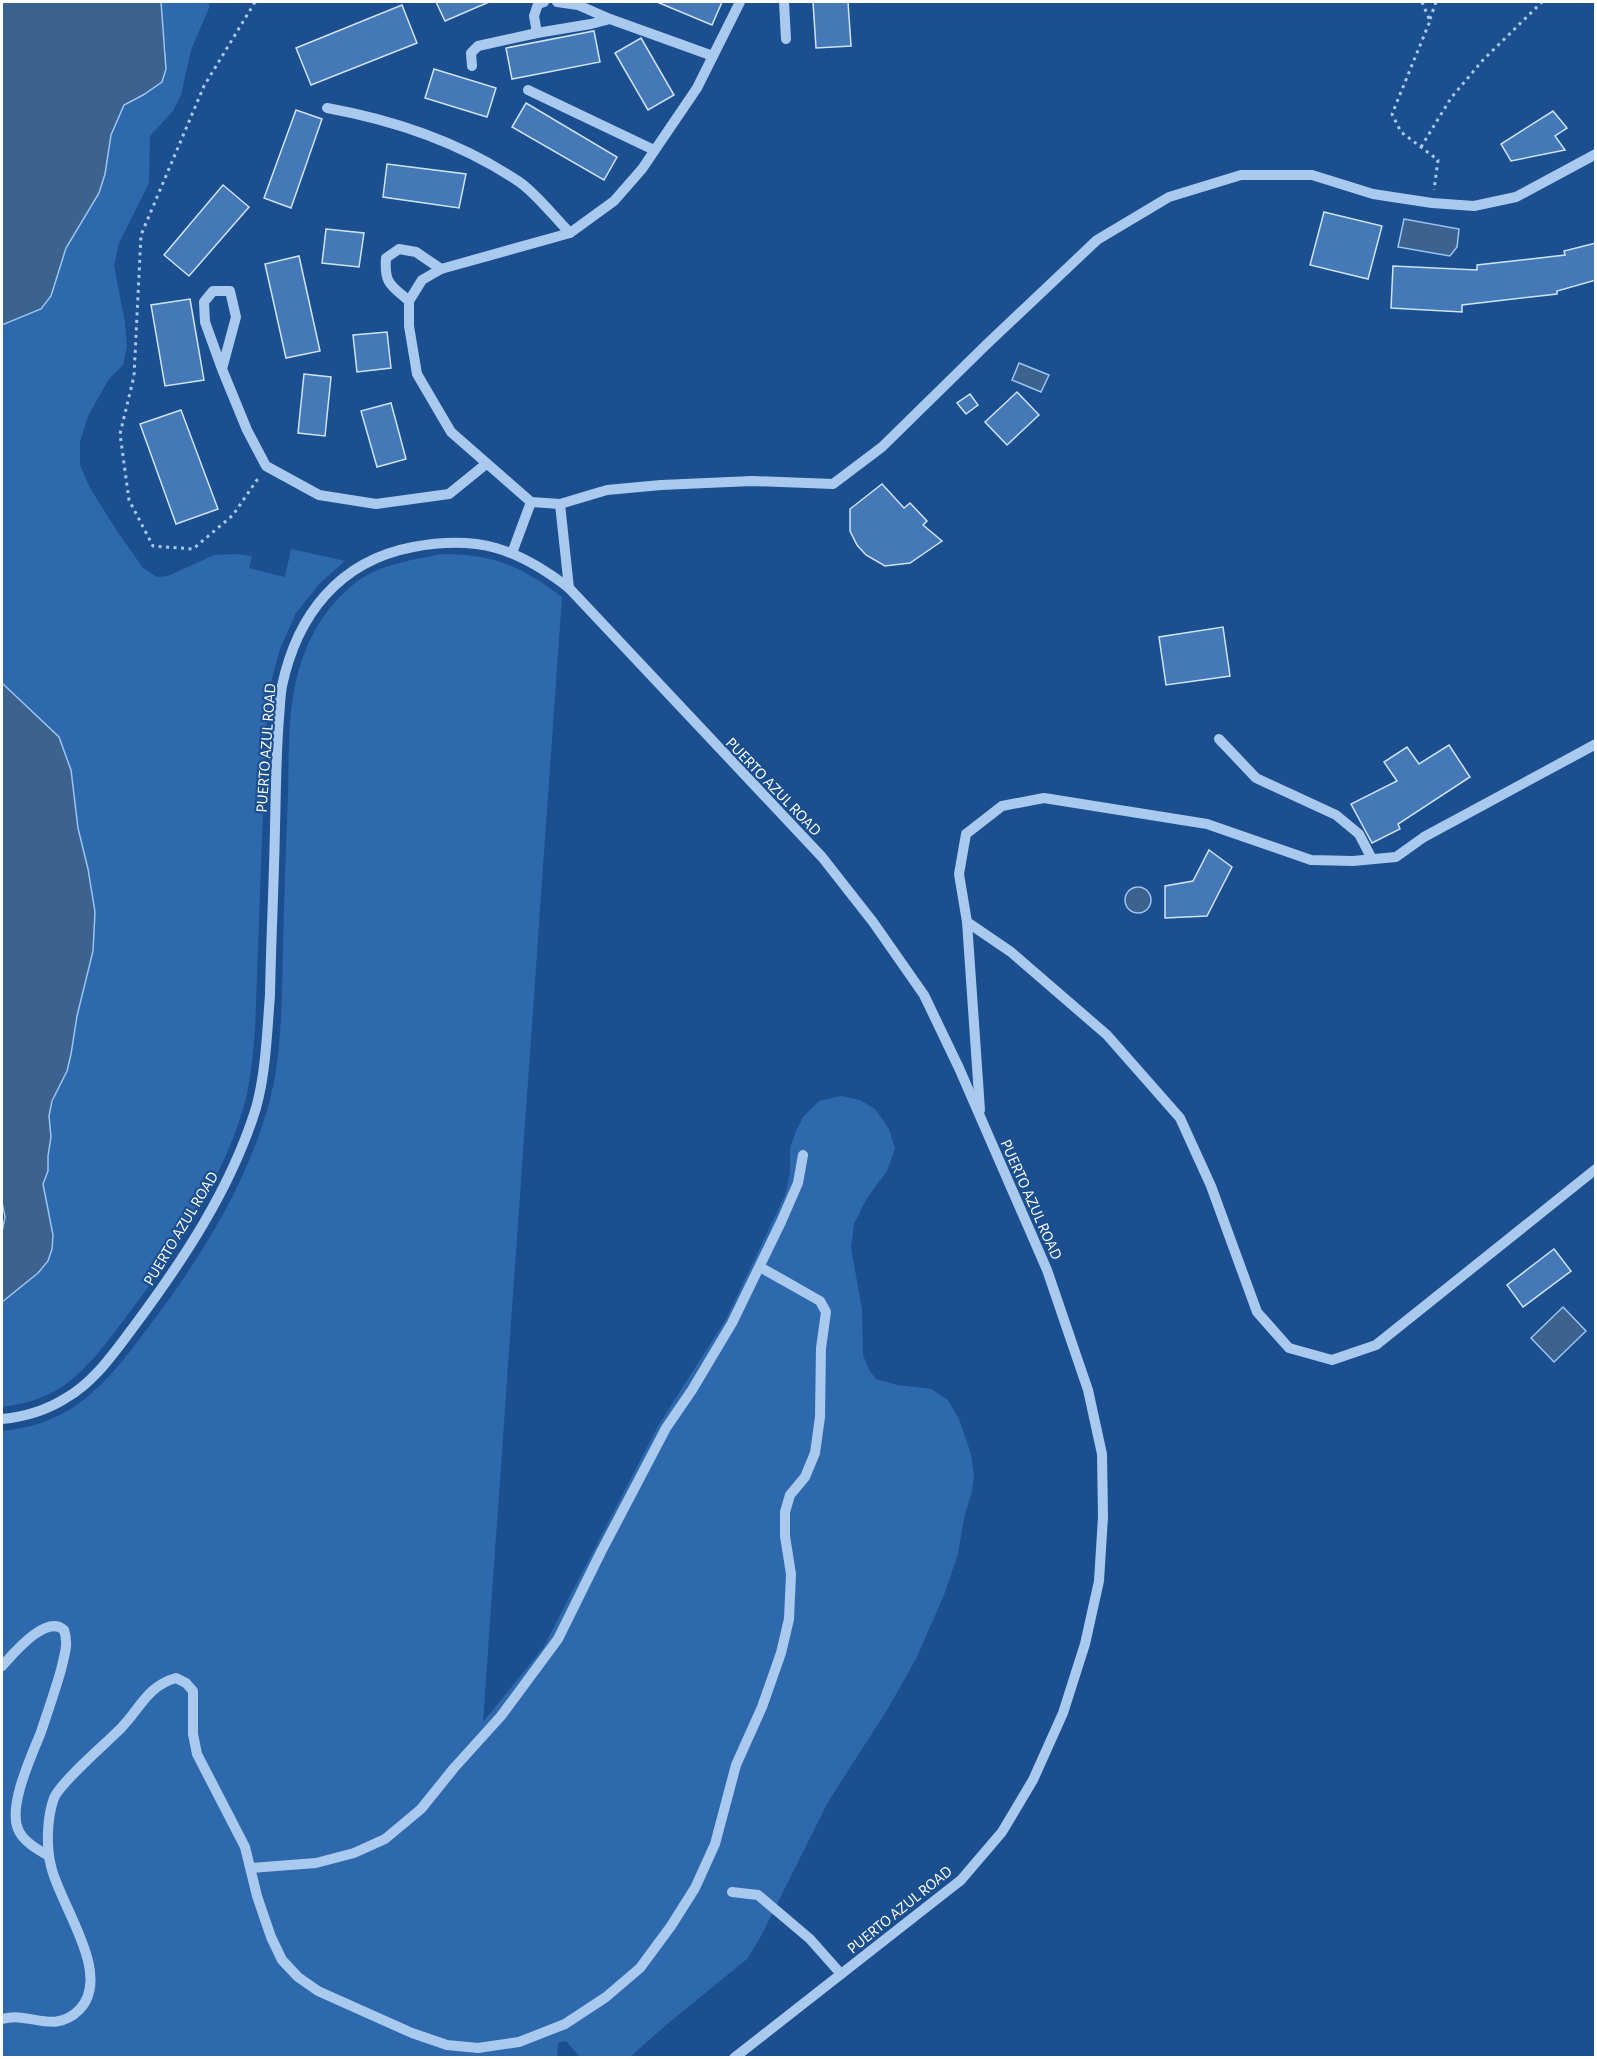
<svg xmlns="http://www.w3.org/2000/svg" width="1597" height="2059" font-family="'Alegreya Sans',sans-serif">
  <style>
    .green { fill: #2e69ad }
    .water { fill: #3c6290; stroke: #9cc4f0; stroke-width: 1.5 }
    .building { fill: #4478b7; stroke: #cfe3fa; stroke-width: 1.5 }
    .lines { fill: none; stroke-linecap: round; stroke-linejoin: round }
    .path { stroke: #a9c9ee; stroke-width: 3; stroke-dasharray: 3 4.5; stroke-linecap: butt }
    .minor { stroke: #a9c9ee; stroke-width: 10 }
    .labels { text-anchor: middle; stroke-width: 4.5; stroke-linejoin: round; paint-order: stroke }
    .street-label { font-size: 16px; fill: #fff; stroke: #1b4f8f }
  </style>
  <rect width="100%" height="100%" fill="#1b4f8f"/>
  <g class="green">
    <path d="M161 2H209V8L191 50 181 95 173 111 150 136 149 183 119 243 114 266 125 322 127 346 123 365 109 379 88 416 80 442V465L90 488 117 531 143 568 157 577 168 576 214 555 234 554 252 556 249 568 285 577 291 549 345 561 320 583 296 613 280 649 270 686 266 732 255 1030C253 1054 251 1079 245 1102 225 1177 172 1256 126 1317 107 1342 88 1369 62 1387 45 1398 21 1405 2 1407V1302L17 1289 45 1194 43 1184 48 1171V1156L51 1137 49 1116 58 1086 67 1071 77 1016 93 951 88 869 59 737 2 683V325L15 318 56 279 66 248 99 193 105 174 111 135 124 105 143 95 166 50 161 26Z"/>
    <path d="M442 554C493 554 521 566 562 597L483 1722 543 1648 658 1426 726 1319 785 1195 790 1173V1148L796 1131 803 1117 819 1101 841 1096 860 1100 875 1109 889 1129 895 1149 887 1171 867 1198 854 1224 851 1248 862 1309 863 1355 869 1370 876 1379 898 1385 931 1389 948 1400 959 1419 971 1454 974 1476 972 1491 964 1518 958 1554 944 1595 916 1659 887 1710 828 1802 760 1938 747 1959 666 2025 630 2057H580L566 2041 558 2043 557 2058H2V1431C76 1424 108 1381 150 1325 203 1255 256 1170 274 1082 282 1038 282 991 283 947 284 897 286 846 288 796 289 750 287 700 303 657 313 628 331 602 355 583 380 564 412 560 442 554Z"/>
  </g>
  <g class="water">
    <path d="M2 2H161L166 69 162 82 143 95 124 105 111 135 105 174 99 193 66 248 51 296 41 309 2 325Z"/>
    <path d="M1404 219 1459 229 1457 247 1450 256 1398 247Z"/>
    <path d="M1019 363 1049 375 1041 392 1012 380Z"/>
    <path d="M2 683 59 737 71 770 78 828 88 869 95 912 93 951 77 1016 71 1054 67 1071 52 1101 49 1116 51 1137 48 1156V1171L43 1184 53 1235 52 1249 48 1261 38 1273 2 1302V1232L5 1217 2 1202Z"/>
    <circle cx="1138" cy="900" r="13"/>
    <path d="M1563 1307 1586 1331 1554 1362 1531 1338Z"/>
  </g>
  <g class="building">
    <path d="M436 2H489L445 21Z"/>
    <path d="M657 2H722L712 25Z"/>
    <path d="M813 2H848L851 46 816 48Z"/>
    <path d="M402 5 417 43 311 85 296 48Z"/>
    <path d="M594 31 600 62 512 79 506 48Z"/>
    <path d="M641 38 674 95 648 110 615 53Z"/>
    <path d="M434 69 496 88 487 117 425 98Z"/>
    <path d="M526 103 617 157 604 180 512 127Z"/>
    <path d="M296 110 322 119 291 208 264 198Z"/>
    <path d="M1553 111 1567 128 1555 136 1565 150 1511 161 1501 144Z"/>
    <path d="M387 164 466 174 459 208 383 197Z"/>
    <path d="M223 185 249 207 189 276 164 255Z"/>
    <path d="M1324 212 1382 226 1368 279 1310 265Z"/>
    <path d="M326 229 364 233 359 267 322 263Z"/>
    <path d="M1596 243V280L1557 291V294L1462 305V312L1391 308 1393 266 1477 270V265L1565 255 1564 251Z"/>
    <path d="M299 256 320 351 286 358 265 264Z"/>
    <path d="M190 299 204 380 165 386 151 305Z"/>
    <path d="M387 332 391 368 357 372 353 335Z"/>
    <path d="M304 374 331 377 325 436 298 433Z"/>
    <path d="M1017 392 1039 415 1007 445 985 422Z"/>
    <path d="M970 394 978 405 966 414 957 403Z"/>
    <path d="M391 403 406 459 377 467 361 411Z"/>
    <path d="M181 410 218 509 176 524 140 424Z"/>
    <path d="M882 484 904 508 910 503 927 521 923 525 942 541 910 563 885 566 866 555 857 545 850 531V509Z"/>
    <path d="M1223 627 1230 676 1166 685 1159 637Z"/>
    <path d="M1449 745 1470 777 1398 824 1400 829 1372 843 1351 804 1397 781 1384 762 1407 747 1419 764Z"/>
    <path d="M1209 850 1232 867 1207 916 1165 918V886L1193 881Z"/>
    <path d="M1554 1249 1571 1271 1523 1307 1507 1285Z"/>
  </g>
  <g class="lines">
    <g class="path">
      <path d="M255 2 204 86 141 235 134 376 120 434 129 500 153 546 193 549 233 515 259 477"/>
      <path d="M1422 2 1430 21 1392 114 1401 132 1438 160 1434 190"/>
      <path d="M1430 19 1436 2"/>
      <path d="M1421 147 1451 98 1483 60 1542 2"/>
    </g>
    <g class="minor">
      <path d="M557 2 578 5 610 19"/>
      <path d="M740 2 697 88 642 169 614 201 570 233 441 269 422 280 409 301V326L417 374 451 432 531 502 560 504 607 490 661 485 752 481 833 484 882 447 987 344 1097 240 1169 197 1241 175H1312L1373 194 1432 203 1474 206 1516 197 1596 154"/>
      <path d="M784 2 786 39"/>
      <path d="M537 33 534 16 538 4 544 2"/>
      <path d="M472 66 471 53 478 46 537 33 591 24 610 19 713 56"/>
      <path d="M528 90 654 150"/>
      <path d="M327 108C394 120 461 143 518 181 535 192 555 218 570 233"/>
      <path d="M409 301C391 285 384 284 386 258L399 249 416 252 441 269"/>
      <path d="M222 369 205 322 204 302 213 291H230L236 317 222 369 247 430 266 466 319 495 376 504 449 494 486 464"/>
      <path d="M560 504 569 588"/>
      <path d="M512 553 531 502"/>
      <path d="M1219 739 1256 778 1336 815 1359 834 1372 859"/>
      <path d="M1596 744 1424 837 1396 857 1353 861 1311 860 1207 824 1044 798 1002 806 966 834 959 874 967 922 1011 952 1107 1035 1180 1118 1211 1186 1257 1312 1289 1348 1332 1360 1376 1345 1596 1169"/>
      <path d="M967 922 980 1110"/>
      <path d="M2 1419C23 1417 47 1410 66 1398 94 1382 113 1354 132 1329 182 1262 231 1189 256 1108 266 1072 267 1032 270 995 271 939 274 883 275 827 276 791 276 754 279 718 280 708 280 697 282 686 297 615 339 561 413 547 478 535 517 548 569 588L822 857 873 922 924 995 959 1068 1047 1270 1088 1390 1102 1454 1103 1517 1099 1581 1085 1644 1063 1713 1033 1780 1002 1832 961 1880 734 2058"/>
      <path d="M2 1666C14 1653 46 1614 64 1630 69 1644 64 1656 61 1670 55 1691 48 1711 41 1732 32 1755 8 1805 18 1829 23 1842 39 1850 49 1856"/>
      <path d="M251 1868 316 1863 354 1853 385 1839 421 1809 454 1768 501 1716 558 1639 601 1552 666 1428 692 1390 732 1323 781 1222 798 1183 803 1155"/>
      <path d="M732 1892 758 1895 810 1939 841 1974"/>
      <path d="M2 2019C30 2011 54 2035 79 2010 114 1975 59 1904 51 1866 46 1846 47 1817 54 1798 61 1782 103 1746 117 1732 138 1713 146 1686 176 1678L186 1683 193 1691V1734L197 1754 245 1847 257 1896 271 1937 282 1960 298 1977 318 1991 412 2033 447 2045 478 2048 519 2042 565 2024 606 1997 640 1968 671 1926 695 1888 715 1844 736 1765 762 1707 781 1653 789 1619 791 1574 785 1536V1512L790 1495 805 1477 815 1453 820 1417 821 1348 826 1312 820 1301 760 1267"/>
    </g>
  </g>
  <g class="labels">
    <g class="street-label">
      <text transform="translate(265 748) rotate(-86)" y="6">PUERTO AZUL ROAD</text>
      <text transform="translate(774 786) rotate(46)" y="6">PUERTO AZUL ROAD</text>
      <text transform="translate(1032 1199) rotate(66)" y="6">PUERTO AZUL ROAD</text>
      <text transform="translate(180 1228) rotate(-59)" y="6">PUERTO AZUL ROAD</text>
      <text transform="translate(899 1909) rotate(-39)" y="6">PUERTO AZUL ROAD</text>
    </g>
  </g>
  <rect width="1597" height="2059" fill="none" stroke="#ffffff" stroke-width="6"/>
</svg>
